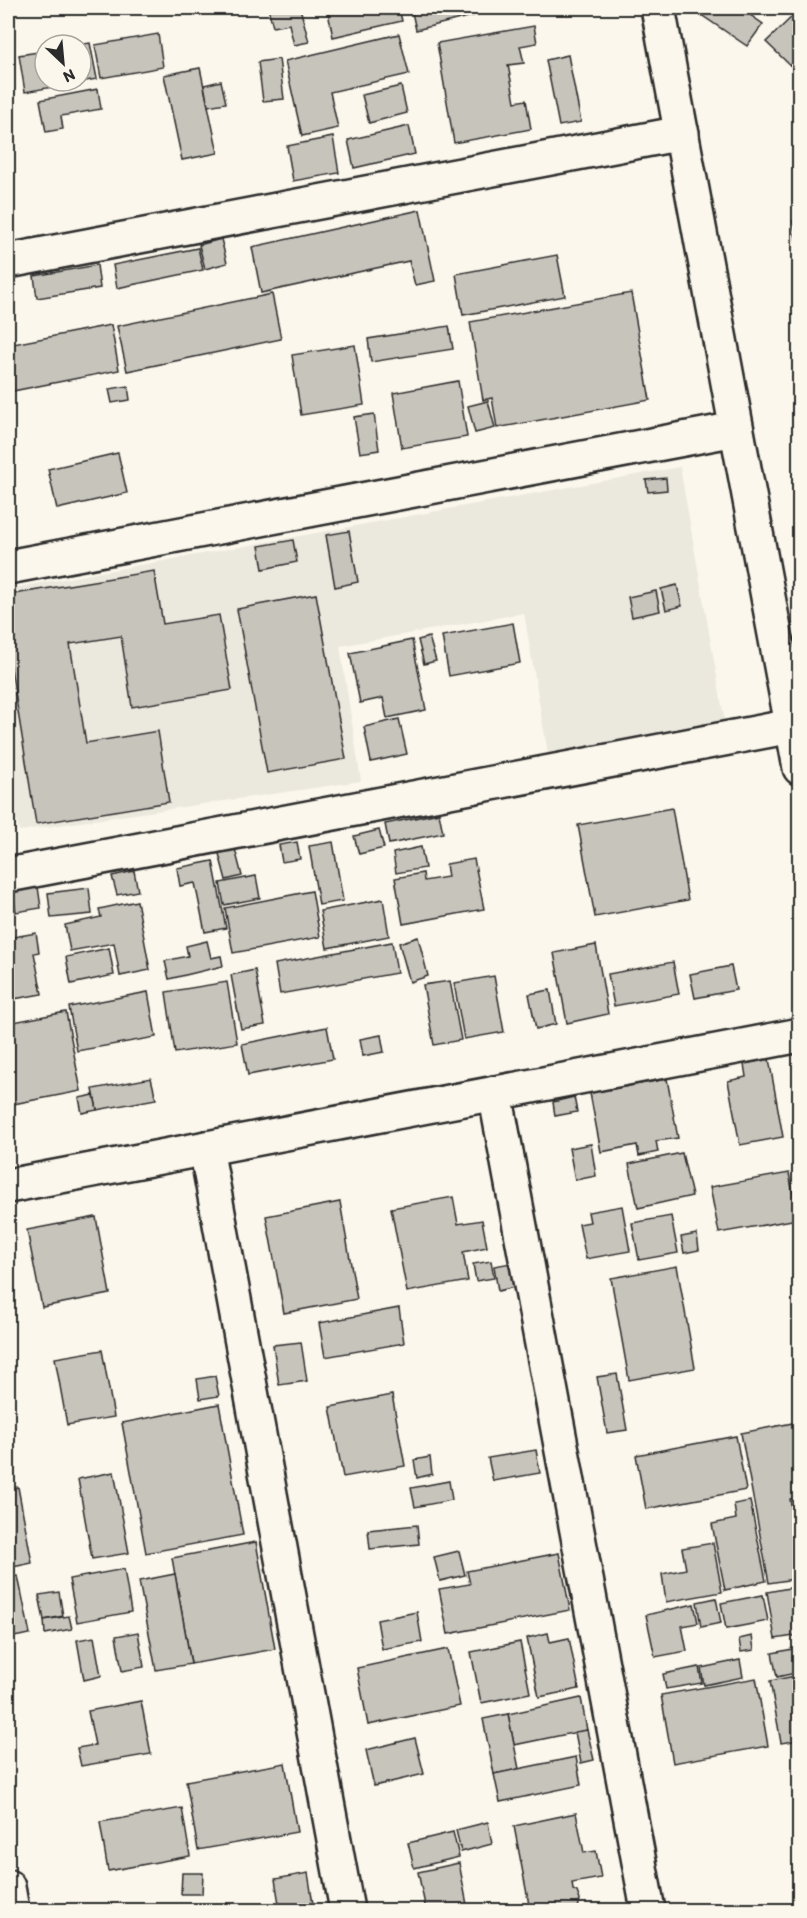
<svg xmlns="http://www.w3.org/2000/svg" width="807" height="1918" font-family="Itim,sans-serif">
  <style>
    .built { fill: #ebe8de }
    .building { fill: #c7c4bc; stroke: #2b2b2b; stroke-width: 1.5 }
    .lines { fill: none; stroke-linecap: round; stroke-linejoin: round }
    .minor-casing { stroke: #2b2b2b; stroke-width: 38 }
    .minor { stroke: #fbf7ec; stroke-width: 33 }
  </style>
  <rect width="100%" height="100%" fill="#fbf7ec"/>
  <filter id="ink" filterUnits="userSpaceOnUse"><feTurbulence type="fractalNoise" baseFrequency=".0167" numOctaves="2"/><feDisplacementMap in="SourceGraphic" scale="12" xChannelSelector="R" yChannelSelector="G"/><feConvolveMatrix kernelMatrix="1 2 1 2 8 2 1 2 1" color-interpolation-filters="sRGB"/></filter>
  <g filter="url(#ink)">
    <path class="built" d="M680 467 725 723 548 754 524 613 340 646 361 781 19 831 8 772V589Z"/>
    <g class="building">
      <path d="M268 8H300L309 42 294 45 289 24 273 27Z"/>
      <path d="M327 8H399L402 21 333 37Z"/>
      <path d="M411 8H483L484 13 416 30Z"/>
      <path d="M695 8H740L763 24 747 46 694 10Z"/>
      <path d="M800 9V71L798 73 766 42Z"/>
      <path d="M534 26 537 43 520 46 524 63 508 65 515 102 526 100 531 129 454 143 437 43Z"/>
      <path d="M158 34 163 67 101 78 95 45Z"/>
      <path d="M399 34 409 74 330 92 338 128 302 136 285 61Z"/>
      <path d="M90 43 97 79 25 92 19 55 45 51V81H81V45H78Z"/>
      <path d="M568 55 581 122 559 126 546 60Z"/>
      <path d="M8 57 13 85 8 86Z"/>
      <path d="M279 59 284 99 263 101 258 62Z"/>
      <path d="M200 68 218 153 182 160 164 75Z"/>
      <path d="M221 81 226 103 208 106 204 85Z"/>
      <path d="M401 86 407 113 369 123 362 95Z"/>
      <path d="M98 89 101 109 61 116 63 129 46 132 40 100Z"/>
      <path d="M409 126 415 154 354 168 348 140Z"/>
      <path d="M333 137 339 173 293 181 287 146Z"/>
      <path d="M420 210 435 281 415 285 409 261 261 293 252 247Z"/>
      <path d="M800 220V261L793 221Z"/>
      <path d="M221 239 227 263 205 269 199 245Z"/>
      <path d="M198 248 203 270 117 288 113 265Z"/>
      <path d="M557 255 565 296 463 315 456 274Z"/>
      <path d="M97 265 100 288 37 298 34 276Z"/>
      <path d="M631 293 650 400 497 428 492 398 483 400 470 322Z"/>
      <path d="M272 294 281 339 127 371 117 326Z"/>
      <path d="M111 325 119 370 8 392V345Z"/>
      <path d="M449 326 453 349 371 362 368 339Z"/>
      <path d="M355 345 364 405 301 415 292 355Z"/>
      <path d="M458 381 467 437 402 448 393 393Z"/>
      <path d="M128 386 130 400 112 403 109 389Z"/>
      <path d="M488 401 495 428 475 433 468 406Z"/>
      <path d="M374 414 379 450 360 453 354 417Z"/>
      <path d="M118 453 127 493 57 509 48 469Z"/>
      <path d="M666 478 667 490 648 492 646 480Z"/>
      <path d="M349 531 358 582 335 587 326 535Z"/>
      <path d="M293 540 297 562 263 569 259 546Z"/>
      <path d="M154 571 163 624 219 615 232 690 132 707 121 636 70 644 86 743 158 731 169 802 36 824 8 649V595Z"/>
      <path d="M677 585 682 606 666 610 661 589Z"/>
      <path d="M656 591 660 611 632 617 628 597Z"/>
      <path d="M316 594 346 759 267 773 237 609Z"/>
      <path d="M513 623 520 663 449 676 442 636Z"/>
      <path d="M429 637 436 661 424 664 418 640Z"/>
      <path d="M412 640 426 710 387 718 383 698 360 703 350 653Z"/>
      <path d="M399 719 407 754 371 762 364 727Z"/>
      <path d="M672 808 688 900 595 917 578 825Z"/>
      <path d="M439 813 443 833 389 844 385 824Z"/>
      <path d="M379 830 384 848 359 854 354 836Z"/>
      <path d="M297 842 300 859 282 862 279 845Z"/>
      <path d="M333 842 343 901 319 905 309 846Z"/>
      <path d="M234 845 242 876 226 880 218 850Z"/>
      <path d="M421 847 425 868 396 873 393 853Z"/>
      <path d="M474 859 484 909 403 924 395 878 423 873 424 881 448 877 446 864Z"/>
      <path d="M213 861 226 928 205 932 195 883 180 886 177 868Z"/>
      <path d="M134 871 138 891 117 895 112 876Z"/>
      <path d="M256 876 260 898 224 905 220 883Z"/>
      <path d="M38 887 41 908 16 912 13 892Z"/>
      <path d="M89 888 92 914 51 918 48 893Z"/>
      <path d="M312 891 320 937 233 953 225 908Z"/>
      <path d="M383 899 389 936 327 948 320 911Z"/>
      <path d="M137 901 150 970 120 976 114 943 70 951 65 925 101 917 99 909Z"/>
      <path d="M36 933 39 952 34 953 42 994 8 1000V938Z"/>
      <path d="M418 937 428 976 410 982 399 943Z"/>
      <path d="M207 941 211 958 221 956 223 966 169 979 165 961 188 956 186 946Z"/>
      <path d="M392 942 397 973 280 994 275 964Z"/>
      <path d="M596 945 608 1014 567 1023 554 953Z"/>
      <path d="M109 948 114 975 71 984 66 957Z"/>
      <path d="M673 962 679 994 614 1006 608 974Z"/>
      <path d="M731 966 736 990 695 998 690 974Z"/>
      <path d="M255 970 265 1025 241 1029 231 975Z"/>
      <path d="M494 976 504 1032 464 1039 454 983Z"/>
      <path d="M450 981 461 1040 434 1045 423 985Z"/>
      <path d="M227 982 237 1043 175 1053 166 992Z"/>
      <path d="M550 990 556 1024 536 1029 529 994Z"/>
      <path d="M148 992 156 1037 77 1051 69 1007Z"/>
      <path d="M66 1012 81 1091 8 1105V1023Z"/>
      <path d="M327 1027 333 1059 248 1075 242 1044Z"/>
      <path d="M381 1035 384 1052 363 1056 360 1039Z"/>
      <path d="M769 1059 783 1137 740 1145 728 1081 746 1077 744 1064Z"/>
      <path d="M151 1078 156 1099 97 1110 93 1089Z"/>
      <path d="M667 1079 678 1138 656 1141 658 1152 639 1156 637 1145 601 1152 590 1093Z"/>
      <path d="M94 1095 97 1110 82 1113 79 1098Z"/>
      <path d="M574 1097 577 1112 555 1116 553 1102Z"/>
      <path d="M591 1144 596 1176 575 1180 569 1148Z"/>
      <path d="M682 1153 692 1196 638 1208 629 1164Z"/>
      <path d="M789 1173 798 1219 719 1233 710 1187Z"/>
      <path d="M453 1197 458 1224 482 1220 487 1247 463 1252 468 1281 407 1292 391 1208Z"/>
      <path d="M340 1202 357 1299 284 1313 266 1216Z"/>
      <path d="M622 1206 630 1251 586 1259 579 1224 590 1222 588 1212Z"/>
      <path d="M671 1216 678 1253 639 1260 632 1223Z"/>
      <path d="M96 1217 110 1294 42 1307 27 1230Z"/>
      <path d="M697 1234 699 1250 684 1253 681 1237Z"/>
      <path d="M491 1261 494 1278 476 1281 473 1264Z"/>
      <path d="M511 1263 515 1287 498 1291 494 1266Z"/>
      <path d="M677 1266 695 1368 629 1380 611 1278Z"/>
      <path d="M399 1308 404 1343 325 1357 319 1323Z"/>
      <path d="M301 1342 307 1381 279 1385 273 1345Z"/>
      <path d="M102 1350 114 1417 67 1425 55 1358Z"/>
      <path d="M617 1374 627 1430 607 1433 597 1377Z"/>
      <path d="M215 1376 219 1396 200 1399 197 1379Z"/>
      <path d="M392 1395 405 1466 343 1477 330 1407Z"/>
      <path d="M219 1404 243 1535 146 1553 122 1423Z"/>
      <path d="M798 1422 800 1497 790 1499 792 1510 800 1509V1578L769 1583 741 1433Z"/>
      <path d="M736 1436 746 1490 646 1509 636 1455Z"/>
      <path d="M536 1450 540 1473 493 1481 488 1458Z"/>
      <path d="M430 1457 432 1474 417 1478 414 1460Z"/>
      <path d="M114 1472 129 1553 92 1559 78 1479Z"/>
      <path d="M449 1481 452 1500 415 1507 411 1488Z"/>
      <path d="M18 1487 32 1563 8 1568V1489Z"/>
      <path d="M750 1501 766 1581 725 1590 712 1524 736 1519 734 1504Z"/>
      <path d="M417 1525 419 1544 370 1549 368 1530Z"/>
      <path d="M256 1542 275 1649 191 1664 172 1558Z"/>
      <path d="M713 1543 722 1592 666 1602 662 1574 686 1569 682 1548Z"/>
      <path d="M459 1551 465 1575 440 1581 434 1557Z"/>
      <path d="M559 1553 570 1610 448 1634 439 1589 470 1584 467 1571Z"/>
      <path d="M124 1569 131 1612 77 1622 69 1579Z"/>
      <path d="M175 1574 191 1664 156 1670 139 1581Z"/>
      <path d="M18 1576 30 1634 8 1638V1578Z"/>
      <path d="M800 1586V1635L775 1639 767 1592Z"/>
      <path d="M59 1592 63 1616 44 1620 39 1595Z"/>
      <path d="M763 1595 768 1621 726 1629 721 1603Z"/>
      <path d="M716 1598 721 1623 701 1627 697 1602Z"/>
      <path d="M694 1604 698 1623 682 1626 687 1651 655 1657 646 1615Z"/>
      <path d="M417 1612 422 1642 382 1649 377 1620Z"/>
      <path d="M69 1616 72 1629 45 1634 44 1620Z"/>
      <path d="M138 1632 144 1667 122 1671 116 1636Z"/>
      <path d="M548 1633 550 1642 569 1638 579 1689 539 1697 527 1638Z"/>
      <path d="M752 1636 754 1650 741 1652 739 1639Z"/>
      <path d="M94 1637 101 1676 84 1680 77 1640Z"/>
      <path d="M520 1642 530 1693 481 1703 471 1652Z"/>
      <path d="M798 1648 800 1672 777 1677 772 1653Z"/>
      <path d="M448 1649 460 1706 368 1725 357 1668Z"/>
      <path d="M740 1660 743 1677 704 1685 701 1668Z"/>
      <path d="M699 1667 702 1683 666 1689 663 1674Z"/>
      <path d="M800 1675V1740L781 1743 770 1681Z"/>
      <path d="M756 1678 768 1746 673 1763 661 1695Z"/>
      <path d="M581 1698 587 1730 514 1745 508 1714Z"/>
      <path d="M141 1701 151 1754 81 1766 77 1748 95 1745 88 1711Z"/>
      <path d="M508 1714 519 1769 494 1774 483 1719Z"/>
      <path d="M587 1730 594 1760 581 1763 575 1732Z"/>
      <path d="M415 1738 424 1774 374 1786 366 1750Z"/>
      <path d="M576 1757 581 1785 500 1802 494 1774Z"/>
      <path d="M285 1763 297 1832 198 1850 186 1781Z"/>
      <path d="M182 1808 190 1856 108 1871 100 1822Z"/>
      <path d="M576 1813 584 1853 596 1851 601 1878 572 1883 573 1890 577 1892 580 1900 578 1908 575 1910H556L554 1906 530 1910 514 1826Z"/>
      <path d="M488 1822 492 1844 461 1852 456 1830Z"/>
      <path d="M453 1832 459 1857 414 1868 408 1843Z"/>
      <path d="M459 1863 468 1910H426L418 1872Z"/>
      <path d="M182 1873H203L202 1894H181Z"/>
      <path d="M308 1873 314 1910H280L275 1879Z"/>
    </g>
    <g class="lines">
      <defs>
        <g id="minor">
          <path d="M658 8 800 768"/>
          <path d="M8 261 682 133"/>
          <path d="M8 567 736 429"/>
          <path d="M8 875 792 726"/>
          <path d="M495 1093 648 1910"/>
          <path d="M206 1148 347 1910"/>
          <path d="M8 1186 800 1035"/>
          <path d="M8 1887 12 1910"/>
        </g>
      </defs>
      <use href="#minor" class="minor-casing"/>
      <use href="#minor" class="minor"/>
    </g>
  </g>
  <rect width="807" height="1918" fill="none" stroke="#fbf7ec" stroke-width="30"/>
  <rect x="15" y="15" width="777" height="1888" fill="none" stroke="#2b2b2b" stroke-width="2" filter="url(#ink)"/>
  <g transform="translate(63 63) rotate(154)"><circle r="28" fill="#fbf7ec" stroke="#a8a59f" stroke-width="1.5"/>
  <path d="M0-4.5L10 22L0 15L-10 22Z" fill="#2b2b2b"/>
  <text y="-9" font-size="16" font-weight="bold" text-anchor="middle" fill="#2b2b2b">N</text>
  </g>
</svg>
